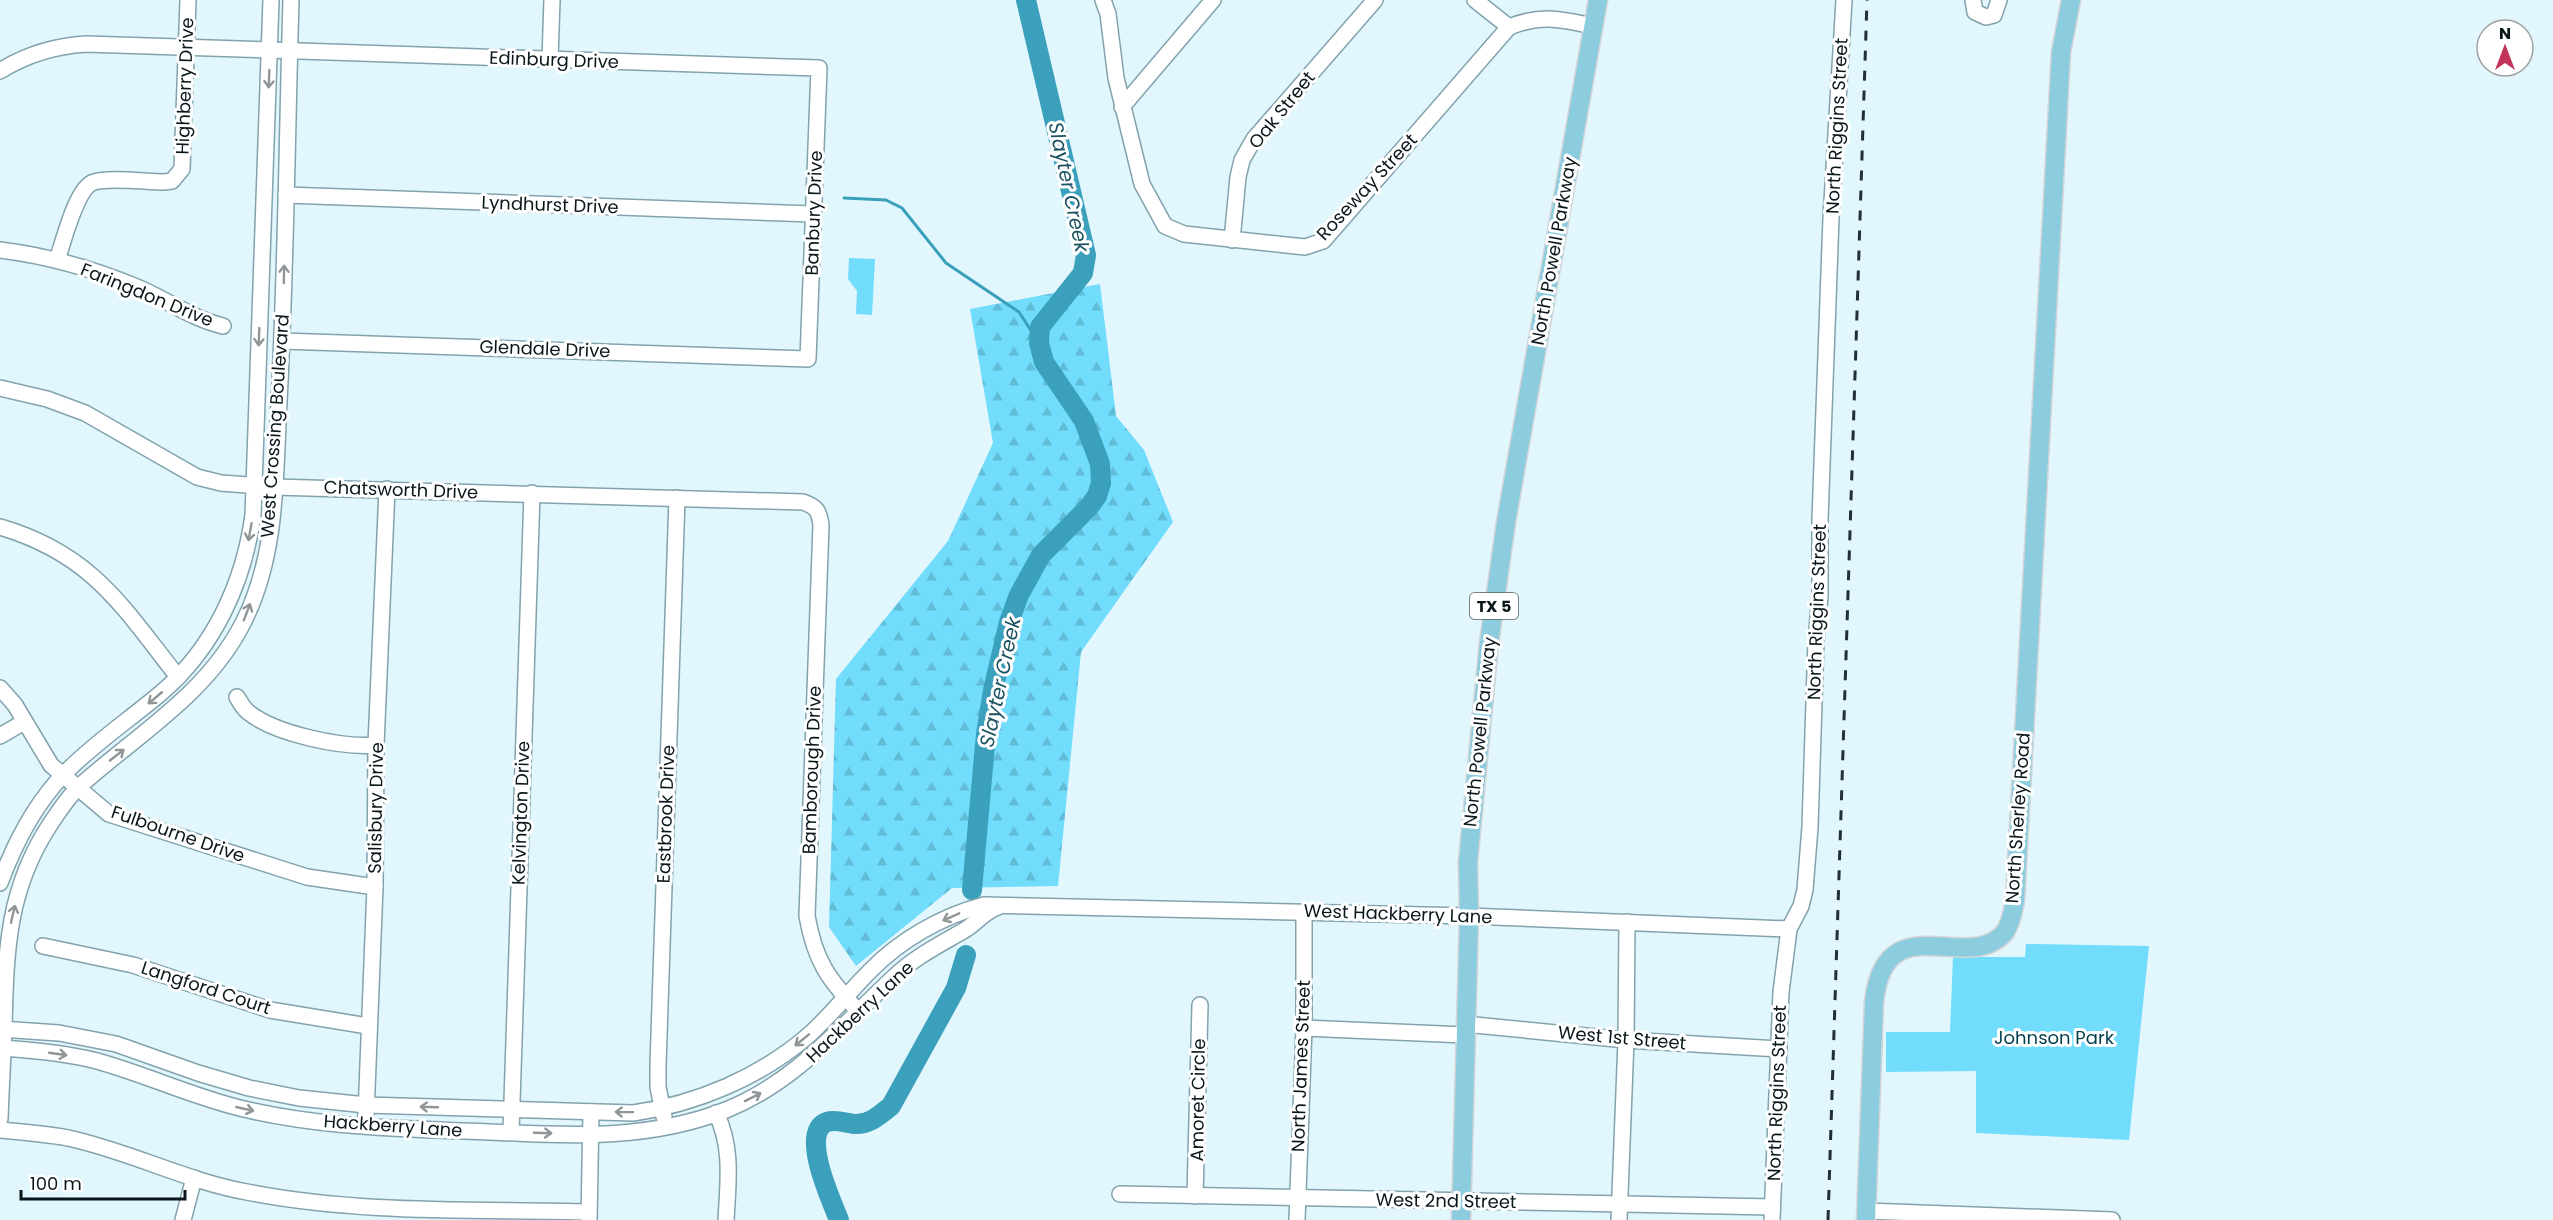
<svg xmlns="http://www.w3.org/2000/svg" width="2553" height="1220" font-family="Poppins,sans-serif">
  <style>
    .green { fill: #71dcfc }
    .forest { fill: url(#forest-firs) }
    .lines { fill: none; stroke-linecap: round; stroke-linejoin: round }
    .stream { stroke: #3ba0bc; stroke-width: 3 }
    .river { stroke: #3ba0bc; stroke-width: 20 }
    .minor-casing { stroke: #82a3ae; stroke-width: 18 }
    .major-casing { stroke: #d3d5d6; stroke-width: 21 }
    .minor { stroke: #fff; stroke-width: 15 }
    .major { stroke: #8bccde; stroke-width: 18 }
    .rail { stroke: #223035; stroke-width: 3; stroke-dasharray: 10 10; stroke-linecap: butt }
    .oneway { stroke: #909698 }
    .labels { text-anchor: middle; stroke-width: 6; stroke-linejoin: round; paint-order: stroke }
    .shield { fill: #fff; stroke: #535c5f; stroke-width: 1.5 }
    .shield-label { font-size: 16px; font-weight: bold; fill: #09161a }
    .street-label { font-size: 18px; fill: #09161a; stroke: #fff }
    .park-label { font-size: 18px; fill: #003e4d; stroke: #fff }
    .water-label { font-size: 20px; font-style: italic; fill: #1b5362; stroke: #fff }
  </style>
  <defs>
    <pattern id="forest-firs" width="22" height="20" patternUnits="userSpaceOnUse" patternTransform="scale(1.5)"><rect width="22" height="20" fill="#71dcfc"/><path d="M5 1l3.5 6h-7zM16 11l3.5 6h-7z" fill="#60bcd7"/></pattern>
  </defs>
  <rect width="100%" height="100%" fill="#e1f6fd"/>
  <g class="green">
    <path d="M849 258 875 259 872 315 856 314 857 291 848 279Z"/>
    <path d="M2026 944 2149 946 2129 1140 1976 1133V1071L1886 1072V1032H1950L1953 957H2025Z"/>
  </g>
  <path class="forest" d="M1100 284 1116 416 1144 450 1173 522 1081 652 1058 886 952 888 856 966 829 927 836 679 948 541 993 443 970 309Z"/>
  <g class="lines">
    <path class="stream" d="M844 198 886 200 902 208 946 263 1019 312 1039 343"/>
    <g class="river">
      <path d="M972 890 986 734 993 690 1009 622 1019 595 1041 555 1089 507 1097 496 1101 483 1100 464 1084 421 1044 362 1039 343 1040 327 1083 273 1086 255 1026 0"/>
      <path d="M839 1220C832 1202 799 1132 827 1122 836 1119 845 1123 854 1124 869 1125 880 1115 891 1106L956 988 966 955"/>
    </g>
    <defs>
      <g id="minor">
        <path d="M1103 0 1108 14 1116 78 1142 184 1165 226 1184 234 1305 247 1323 241 1509 27"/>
        <path d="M1475 0 1509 27C1542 14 1560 19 1593 26"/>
        <path d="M1973 0 1975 12 1986 17 1994 15 1999 0"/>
        <path d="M550 60 552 0"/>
        <path d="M0 71C27 54 54 46 86 44L819 68 808 359 282 341"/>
        <path d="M1122 107 1213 0"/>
        <path d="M286 195 813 214"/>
        <path d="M1232 240 1238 177 1242 160 1254 139 1375 0"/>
        <path d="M0 250C48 256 94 269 139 288 167 300 193 319 223 326"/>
        <path d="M57 260C63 244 76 187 94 182 109 177 147 182 164 182L172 181 182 169 188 0"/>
        <path d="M0 388 47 399 85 413 197 477 221 483 274 487 803 502C817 507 819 511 821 525L807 916C815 961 828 979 859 1012"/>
        <path d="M0 527C92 554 122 606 178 677"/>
        <path d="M0 688 15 705 51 765 109 814 307 877 375 887"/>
        <path d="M237 697C240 702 243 708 248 712 275 734 342 748 376 745"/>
        <path d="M0 736 24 722"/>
        <path d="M0 883C14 845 35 804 64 774 93 744 129 720 161 693 214 648 244 582 253 515L271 0"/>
        <path d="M43 946 133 965 270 1010 368 1026"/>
        <path d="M1465 1024 1626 1040 1779 1049"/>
        <path d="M1304 1028 1465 1035"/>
        <path d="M0 1029 59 1033 116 1044 198 1073 249 1088 299 1098 366 1105 633 1113C697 1104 761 1077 810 1034 831 1015 849 992 870 971 900 940 942 916 984 905L1469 916 1789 929"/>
        <path d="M0 1048C32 1050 66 1053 97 1061 144 1074 189 1095 236 1107 310 1126 387 1128 463 1131 554 1134 639 1144 726 1110 796 1082 841 1026 895 976 915 957 939 945 963 931 976 924 983 912 998 907"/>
        <path d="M716 1113C733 1147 728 1183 726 1220"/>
        <path d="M366 1115 375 887 376 745 387 489"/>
        <path d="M664 1117 658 1087V1065L677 498"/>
        <path d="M0 1119C1 1088 3 1058 4 1027 6 951 7 889 51 823 60 810 69 795 81 785 138 734 207 694 243 623 278 555 275 475 279 402 286 268 287 134 291 0"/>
        <path d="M0 1130C23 1132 46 1134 68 1138 129 1151 186 1181 247 1192 359 1214 475 1209 589 1212"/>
        <path d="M511 1132 532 493"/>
        <path d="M1120 1194 1772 1207"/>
        <path d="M1195 1196 1200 1005"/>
        <path d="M1866 1211 2112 1220"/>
        <path d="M183 1220 194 1178"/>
        <path d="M589 1220 591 1112"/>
        <path d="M1297 1220 1304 1028V912"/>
        <path d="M1619 1220 1626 1040 1627 922"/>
        <path d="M1772 1220 1781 992 1789 929 1801 906 1805 890 1810 827 1816 640 1820 596V519L1831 218 1844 0"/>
      </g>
      <g id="major">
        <path d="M1461 1220 1469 916 1468 862 1489 643 1506 522 1598 0"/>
        <path d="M1866 1220 1874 1002C1885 902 1969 976 2005 932 2011 923 2013 911 2015 901L2061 52 2071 0"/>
      </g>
    </defs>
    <use href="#minor" class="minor-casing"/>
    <use href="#major" class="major-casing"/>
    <use href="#minor" class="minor"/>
    <use href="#major" class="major"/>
    <path class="rail" d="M1828 1220 1867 0"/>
  </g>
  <defs><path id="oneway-shaft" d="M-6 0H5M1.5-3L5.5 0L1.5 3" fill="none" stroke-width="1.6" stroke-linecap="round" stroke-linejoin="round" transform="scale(1.5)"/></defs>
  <g class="oneway">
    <use href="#oneway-shaft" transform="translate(269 79) rotate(92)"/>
    <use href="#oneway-shaft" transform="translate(284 274) rotate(-89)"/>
    <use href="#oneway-shaft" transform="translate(259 337) rotate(92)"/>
    <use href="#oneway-shaft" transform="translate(250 532) rotate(100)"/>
    <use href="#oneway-shaft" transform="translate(247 612) rotate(-69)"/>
    <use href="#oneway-shaft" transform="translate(155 698) rotate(140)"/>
    <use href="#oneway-shaft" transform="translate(117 755) rotate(-38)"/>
    <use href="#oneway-shaft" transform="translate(13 914) rotate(-77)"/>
    <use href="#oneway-shaft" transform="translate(951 917) rotate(156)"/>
    <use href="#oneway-shaft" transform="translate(802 1040) rotate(141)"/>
    <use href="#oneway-shaft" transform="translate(58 1054) rotate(8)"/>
    <use href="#oneway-shaft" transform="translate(753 1097) rotate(-27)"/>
    <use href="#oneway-shaft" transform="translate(429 1107) rotate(-178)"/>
    <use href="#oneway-shaft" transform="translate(245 1109) rotate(13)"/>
    <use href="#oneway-shaft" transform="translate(624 1112) rotate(-179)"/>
    <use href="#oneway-shaft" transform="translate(543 1133) rotate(2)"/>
  </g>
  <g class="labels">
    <rect class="shield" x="1470" y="593" width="48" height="26" rx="4.5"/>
    <g class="shield-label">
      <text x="1494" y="612">TX 5</text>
    </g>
    <g class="street-label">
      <text transform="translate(554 60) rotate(2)" y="6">Edinburg Drive</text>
      <text transform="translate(185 86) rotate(-88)" y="6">Highberry Drive</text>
      <text transform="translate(1282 110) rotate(-51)" y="6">Oak Street</text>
      <text transform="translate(1837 126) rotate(-87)" y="6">North Riggins Street</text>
      <text transform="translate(1367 187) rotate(-47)" y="6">Roseway Street</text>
      <text transform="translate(550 205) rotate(2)" y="6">Lyndhurst Drive</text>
      <text transform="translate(814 213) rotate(-88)" y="6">Banbury Drive</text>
      <text transform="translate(1554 251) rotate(-80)" y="6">North Powell Parkway</text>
      <text transform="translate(147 295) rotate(22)" y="6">Faringdon Drive</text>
      <text transform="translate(545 349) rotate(2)" y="6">Glendale Drive</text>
      <text transform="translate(275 426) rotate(-86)" y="6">West Crossing Boulevard</text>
      <text transform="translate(401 490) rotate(2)" y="6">Chatsworth Drive</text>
      <text transform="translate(1817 612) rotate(-88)" y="6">North Riggins Street</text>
      <text transform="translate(1480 732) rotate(-84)" y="6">North Powell Parkway</text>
      <text transform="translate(812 770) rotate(-88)" y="6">Bamborough Drive</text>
      <text transform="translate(376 808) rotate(-89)" y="6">Salisbury Drive</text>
      <text transform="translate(521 813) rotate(-88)" y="6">Kelvington Drive</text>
      <text transform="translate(666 814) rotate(-88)" y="6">Eastbrook Drive</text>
      <text transform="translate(2018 818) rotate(-86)" y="6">North Sherley Road</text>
      <text transform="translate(178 834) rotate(19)" y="6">Fulbourne Drive</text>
      <text transform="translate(1398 914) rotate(2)" y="6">West Hackberry Lane</text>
      <text transform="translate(206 988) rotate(18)" y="6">Langford Court</text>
      <text transform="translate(860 1012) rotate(-43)" y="6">Hackberry Lane</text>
      <text transform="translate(1622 1038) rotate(5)" y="6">West 1st Street</text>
      <text transform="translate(1301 1066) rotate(-88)" y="6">North James Street</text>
      <text transform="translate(1777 1093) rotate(-88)" y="6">North Riggins Street</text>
      <text transform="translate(1198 1100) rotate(-89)" y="6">Amoret Circle</text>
      <text transform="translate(393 1126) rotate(4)" y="6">Hackberry Lane</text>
      <text transform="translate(1446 1201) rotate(1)" y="6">West 2nd Street</text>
    </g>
    <g class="park-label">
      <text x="2054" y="1044">Johnson Park</text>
    </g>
    <g class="water-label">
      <text transform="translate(1069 187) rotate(78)" y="7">Slayter Creek</text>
      <text transform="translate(1000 682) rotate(-78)" y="7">Slayter Creek</text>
    </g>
  </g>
  <g transform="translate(2505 48)"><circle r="28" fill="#ffffff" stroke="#9da2a3" stroke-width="1.5"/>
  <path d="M0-4.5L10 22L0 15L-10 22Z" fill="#c23359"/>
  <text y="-9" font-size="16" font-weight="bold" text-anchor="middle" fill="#09161a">N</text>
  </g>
  <path d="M21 1190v9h164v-9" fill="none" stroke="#09161a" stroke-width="3"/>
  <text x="30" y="1190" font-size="18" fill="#09161a" stroke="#ffffff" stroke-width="4.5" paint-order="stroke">100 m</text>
</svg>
